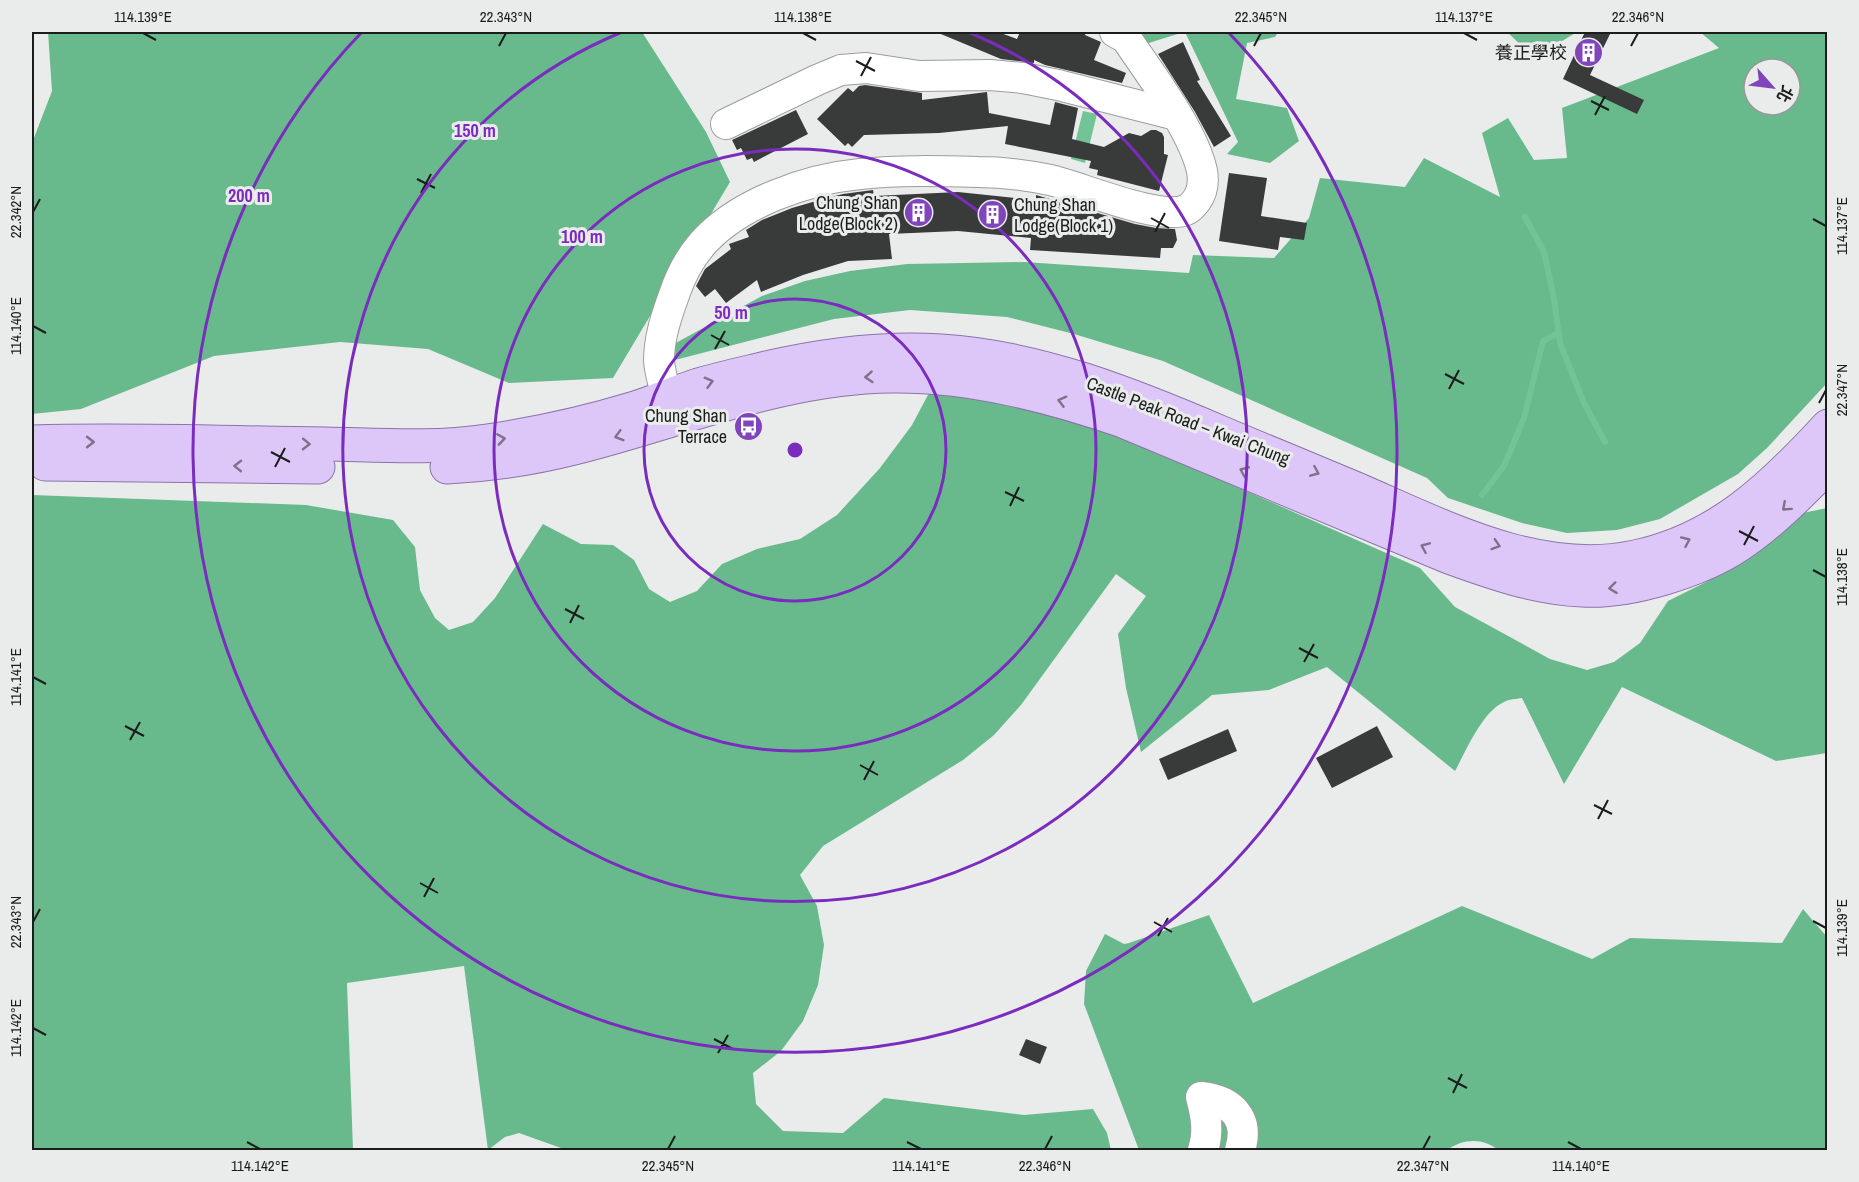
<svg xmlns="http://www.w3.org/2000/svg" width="1859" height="1182" font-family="'Archivo Narrow','Noto Sans TC',sans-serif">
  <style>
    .forest { fill: #68ba8d; fill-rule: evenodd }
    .water { fill: #72c396 }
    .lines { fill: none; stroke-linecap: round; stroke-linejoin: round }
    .stream { stroke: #72c396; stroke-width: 6 }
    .building { fill: #393b3a }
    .minor-casing { stroke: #9b9e9c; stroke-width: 32 }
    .major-casing { stroke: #8b73a9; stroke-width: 35 }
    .minor { stroke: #fff; stroke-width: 30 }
    .major { stroke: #ddc7f9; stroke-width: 33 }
    .oneway { stroke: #7c728a }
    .ticks { fill: none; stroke: #1b1d1c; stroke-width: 2 }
    .ring { fill: none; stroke: #7b2cbf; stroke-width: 3 }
    .labels { text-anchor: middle; stroke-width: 6; stroke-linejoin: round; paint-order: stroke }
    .poi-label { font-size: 18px; fill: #1b1d1c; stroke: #e9ecea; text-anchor: end }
    .street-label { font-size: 18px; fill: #1b1d1c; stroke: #e9ecea }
    .centre { fill: #7b2cbf; stroke: #e9ecea; stroke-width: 3 }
    .ring-label { font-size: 18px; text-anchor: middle; font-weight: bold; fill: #7b2cbf; stroke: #e9ecea; stroke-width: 6; stroke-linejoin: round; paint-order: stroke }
    .neatline { fill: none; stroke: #1b1d1c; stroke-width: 2 }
    .ticks-label { font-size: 15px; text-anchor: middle; fill: #1b1d1c }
  </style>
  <rect width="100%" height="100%" fill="#e9ecea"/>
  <g class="forest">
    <path d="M48 32H642L706 132 730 182 613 378 509 383 428 349 340 342 214 356 81 409 32 414V143L52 91Z"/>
    <path d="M1099 32H1184L1123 51Z"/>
    <path d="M1185 32H1278L1275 37 1247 43 1236 99 1287 108 1299 141 1270 163 1227 154 1238 142Z"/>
    <path d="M1507 32H1577L1562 41 1524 48Z"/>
    <path d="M1700 32H1827V383L1767 448 1738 474 1660 519 1617 530 1567 533 1522 523 1448 498 1427 478 1163 361 1074 334 1007 317 910 310 834 319 675 360 672 345 762 296 805 281 850 271 907 264 1024 262 1189 273 1193 255 1274 258 1309 218 1320 178 1405 187 1424 158 1500 197 1482 133 1508 118 1534 160 1567 158 1562 108 1719 48ZM1754 69H1790V105H1754Z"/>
    <path d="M929 393 979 396 1053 411 1124 437 1420 568 1455 607 1550 659 1587 670 1614 662 1640 643 1668 601 1706 582 1755 552 1798 514 1827 508V753L1776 761 1622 687 1564 784 1522 698C1516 699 1509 699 1504 702 1482 712 1466 751 1455 771L1327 667 1269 690 1212 695 1141 752 1126 688 1118 634 1146 596 1116 574 1021 705 994 735 963 760 823 846 800 875 817 906 824 945 818 985 803 1021 781 1051 753 1073 756 1104 783 1131 843 1133 884 1098 1024 1115 1093 1109 1107 1133 1111 1150H575L567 1148H561L519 1133 505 1137 488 1150 464 966 347 983 353 1150H32V495L306 505 393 520 415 547 420 590 435 618 449 630 473 622 495 598 543 524 581 544 613 545 634 560 649 589 670 602 697 591 722 564 757 549 800 539 837 515 880 468 912 425Z"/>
    <path d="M1462 906 1592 959 1630 938 1782 943 1803 909 1827 937V1150H1498C1483 1137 1462 1139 1447 1150H1139L1084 1004 1086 971 1105 934 1124 944 1129 943 1209 915 1253 1003Z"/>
  </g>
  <path class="water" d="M1083 111 1097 114 1085 163 1071 159Z"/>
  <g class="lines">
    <g class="stream">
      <path d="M1525 217 1544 252 1554 299 1560 343 1584 403 1605 442"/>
      <path d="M1482 495 1504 466 1524 418 1543 341 1559 333"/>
    </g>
  </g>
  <g class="building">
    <path d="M936 32H998L1017 39 1020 32H1086L1085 35 1101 42 1094 60 1126 73 1122 83 1045 65 1034 60V63L1001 59Z"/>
    <path d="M1585 32H1611L1590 75 1644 100 1637 114 1563 79Z"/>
    <path d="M1183 42 1200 80 1197 81 1231 136 1214 147 1195 112 1158 54Z"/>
    <path d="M865 85 922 93V100L987 92 989 113 1050 125 1055 102 1078 108 1072 139 1104 147 1129 133 1141 136 1151 130H1156L1162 133 1164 137V154L1168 155 1159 191 1097 175 1098 170 1089 168 1091 161 1005 144 1008 126 939 133 864 135 852 147 848 143 845 146 817 119 848 88 853 92 859 86Z"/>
    <path d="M796 110 808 134 754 162 752 158 747 160 741 148 737 150 732 140Z"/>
    <path d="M1229 173 1267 178 1261 216 1307 223 1304 240 1280 237 1278 250 1219 241Z"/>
    <path d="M873 190 874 196 958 192 1036 200V195L1135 224 1156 228 1175 229 1177 240 1173 248H1161L1160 258 1030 250 1031 238 958 231 889 234 892 259 848 261 803 275 761 292 757 280 726 303 715 289 705 297 696 286 705 269 731 249 729 244 749 237 746 230 762 220 792 208 823 199 843 194Z"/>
    <path d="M1377 726 1393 757 1332 788 1316 758Z"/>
    <path d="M1228 729 1237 751 1168 780 1159 759Z"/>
    <path d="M1026 1039 1047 1047 1040 1064 1019 1055Z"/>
  </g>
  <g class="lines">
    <defs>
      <g id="minor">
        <path d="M726 124 817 80 841 70 866 68 919 76 990 75 1023 78 1058 85 1176 115"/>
        <path d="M667 397C664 386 660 373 659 361 659 338 666 317 674 295 680 277 689 259 702 244 738 203 807 179 860 174 899 170 939 171 978 172 1002 172 1027 175 1050 180 1081 187 1159 221 1186 210 1189 209 1193 205 1196 201 1202 193 1204 182 1202 171 1193 130 1150 74 1126 38L1115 32"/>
        <path d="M1203 1150C1209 1132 1206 1116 1201 1097 1232 1100 1250 1119 1240 1150"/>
      </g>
      <g id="major">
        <path d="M32 442C130 439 228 443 326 444 379 445 434 449 487 441 535 434 589 422 635 408 657 401 677 392 698 385 719 379 741 374 762 369 822 355 880 347 941 351 1039 357 1133 395 1222 433 1266 451 1310 470 1354 488 1441 525 1538 578 1635 557 1717 540 1772 487 1828 426"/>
        <path d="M45 464 318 467"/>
        <path d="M447 467C491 465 535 458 578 447 681 421 783 377 892 376 970 375 1050 396 1123 421L1449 557C1493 573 1536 588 1582 590 1629 593 1700 571 1739 545 1772 523 1800 494 1828 466"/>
      </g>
    </defs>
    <use href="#minor" class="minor-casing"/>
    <use href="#major" class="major-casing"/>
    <use href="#minor" class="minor"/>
    <use href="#major" class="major"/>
  </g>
  <defs><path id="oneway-chevron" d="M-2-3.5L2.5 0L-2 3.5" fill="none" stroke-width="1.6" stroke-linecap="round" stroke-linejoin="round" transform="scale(1.5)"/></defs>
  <g class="oneway">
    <use href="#oneway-chevron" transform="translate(869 377) rotate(176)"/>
    <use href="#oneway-chevron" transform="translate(709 382) rotate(-15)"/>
    <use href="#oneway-chevron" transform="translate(1062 401) rotate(-165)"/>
    <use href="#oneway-chevron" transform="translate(619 436) rotate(164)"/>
    <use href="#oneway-chevron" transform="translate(501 439) rotate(-9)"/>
    <use href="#oneway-chevron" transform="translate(90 442)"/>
    <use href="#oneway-chevron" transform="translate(306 444) rotate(1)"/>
    <use href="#oneway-chevron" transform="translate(238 466) rotate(-179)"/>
    <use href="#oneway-chevron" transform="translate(1244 471) rotate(-157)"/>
    <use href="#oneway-chevron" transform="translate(1315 472) rotate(23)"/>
    <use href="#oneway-chevron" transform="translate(1786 507) rotate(138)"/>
    <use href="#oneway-chevron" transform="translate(1686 541) rotate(-24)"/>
    <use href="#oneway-chevron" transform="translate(1496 545) rotate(18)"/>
    <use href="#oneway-chevron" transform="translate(1425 547) rotate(-157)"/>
    <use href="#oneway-chevron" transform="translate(1613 588) rotate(173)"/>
  </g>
  <path class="ticks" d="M143 33 156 40M803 33 816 40M1464 33 1477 40M499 46 506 33M1254 46 1261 33M1631 46 1638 33M856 61 875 71M861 76 871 57M1591 101 1609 110M1595 115 1605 96M417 179 435 188M421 193 431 174M33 212 40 199M1151 218 1169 228M1813 219 1826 226M1155 232 1165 213M33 326 46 333M711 335 729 345M715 349 725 331M1445 374 1464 384M1449 389 1459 370M1819 403 1826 390M271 452 290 462M275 467 285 448M1005 492 1024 501M1010 506 1019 487M1739 531 1758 541M1744 545 1754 526M1813 570 1826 577M565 609 584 619M570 623 579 605M1299 648 1318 658M1304 662 1314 644M33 677 46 684M125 726 144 736M130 740 140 722M860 765 878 775M864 780 874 761M1594 805 1612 814M1598 819 1608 800M420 883 438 893M424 897 434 878M1813 921 1826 928M33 922 40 909M1154 922 1172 932M1158 936 1168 918M33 1028 46 1035M714 1039 733 1049M718 1053 728 1035M1448 1078 1467 1088M1453 1093 1462 1074M247 1142 260 1149M907 1142 921 1149M1568 1142 1581 1149M668 1149 675 1136M1045 1149 1052 1136M1423 1149 1430 1136"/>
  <g class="ring">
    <circle cx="795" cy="450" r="151"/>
    <circle cx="795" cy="450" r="301"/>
    <path d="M968 32A452 452 0 1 1 622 32"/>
    <path d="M1228 32A602 602 0 1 1 362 32"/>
  </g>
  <defs>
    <symbol id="building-disc" viewBox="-11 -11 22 22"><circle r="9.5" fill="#8145bb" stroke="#e9ecea"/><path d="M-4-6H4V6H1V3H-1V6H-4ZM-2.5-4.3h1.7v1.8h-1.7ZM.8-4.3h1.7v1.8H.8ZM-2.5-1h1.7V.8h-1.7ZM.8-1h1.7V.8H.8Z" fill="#fff"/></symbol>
    <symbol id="bus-disc" viewBox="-11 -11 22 22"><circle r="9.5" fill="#8145bb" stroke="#e9ecea"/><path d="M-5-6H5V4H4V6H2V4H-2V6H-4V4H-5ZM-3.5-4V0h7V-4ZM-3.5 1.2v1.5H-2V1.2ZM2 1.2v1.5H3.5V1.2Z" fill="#fff"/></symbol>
  </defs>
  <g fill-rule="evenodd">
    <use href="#building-disc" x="1572" y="36" width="33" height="33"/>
    <use href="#building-disc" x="902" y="196" width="33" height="33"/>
    <use href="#building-disc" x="976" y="198" width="33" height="33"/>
    <use href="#bus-disc" x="732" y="410" width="33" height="33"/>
  </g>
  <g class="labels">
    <g class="poi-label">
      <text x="1567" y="59">養正學校</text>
      <text x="898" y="209">Chung Shan<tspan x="898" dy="21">Lodge(Block 2)</tspan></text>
      <text x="1014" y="211" text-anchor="start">Chung Shan<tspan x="1014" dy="21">Lodge(Block 1)</tspan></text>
      <text x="727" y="422">Chung Shan<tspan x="727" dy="21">Terrace</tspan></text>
    </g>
    <g class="street-label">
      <text transform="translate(1188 421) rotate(21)" y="6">Castle Peak Road – Kwai Chung</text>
    </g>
  </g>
  <circle cx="795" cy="450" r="9" class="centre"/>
  <g class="ring-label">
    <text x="475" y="137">150 m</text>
    <text x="249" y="202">200 m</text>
    <text x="582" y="243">100 m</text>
    <text x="731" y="319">50 m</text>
  </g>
  <rect width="1859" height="1182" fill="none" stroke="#e9ecea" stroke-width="66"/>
  <g transform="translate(1772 87) rotate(118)"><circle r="28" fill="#e9ecea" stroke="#979998" stroke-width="1.5"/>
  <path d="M0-4.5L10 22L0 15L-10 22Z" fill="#8145bb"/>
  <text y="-9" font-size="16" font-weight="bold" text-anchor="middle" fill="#1b1d1c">北</text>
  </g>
  <rect x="33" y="33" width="1793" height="1116" class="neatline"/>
  <g class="ticks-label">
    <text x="143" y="22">114.139°E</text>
    <text x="506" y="22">22.343°N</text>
    <text x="803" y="22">114.138°E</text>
    <text x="1261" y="22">22.345°N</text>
    <text x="1464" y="22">114.137°E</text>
    <text x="1638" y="22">22.346°N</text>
    <text transform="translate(16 212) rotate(-90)" y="5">22.342°N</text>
    <text transform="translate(1842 226) rotate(-90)" y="5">114.137°E</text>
    <text transform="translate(16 326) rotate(-90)" y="5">114.140°E</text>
    <text transform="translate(1842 390) rotate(-90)" y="5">22.347°N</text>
    <text transform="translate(1842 577) rotate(-90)" y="5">114.138°E</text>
    <text transform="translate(16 677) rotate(-90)" y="5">114.141°E</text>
    <text transform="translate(16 922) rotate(-90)" y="5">22.343°N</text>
    <text transform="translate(1842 928) rotate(-90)" y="5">114.139°E</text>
    <text transform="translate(16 1028) rotate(-90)" y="5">114.142°E</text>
    <text x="260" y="1171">114.142°E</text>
    <text x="668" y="1171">22.345°N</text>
    <text x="921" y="1171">114.141°E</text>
    <text x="1045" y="1171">22.346°N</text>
    <text x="1423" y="1171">22.347°N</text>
    <text x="1581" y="1171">114.140°E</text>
  </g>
</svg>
